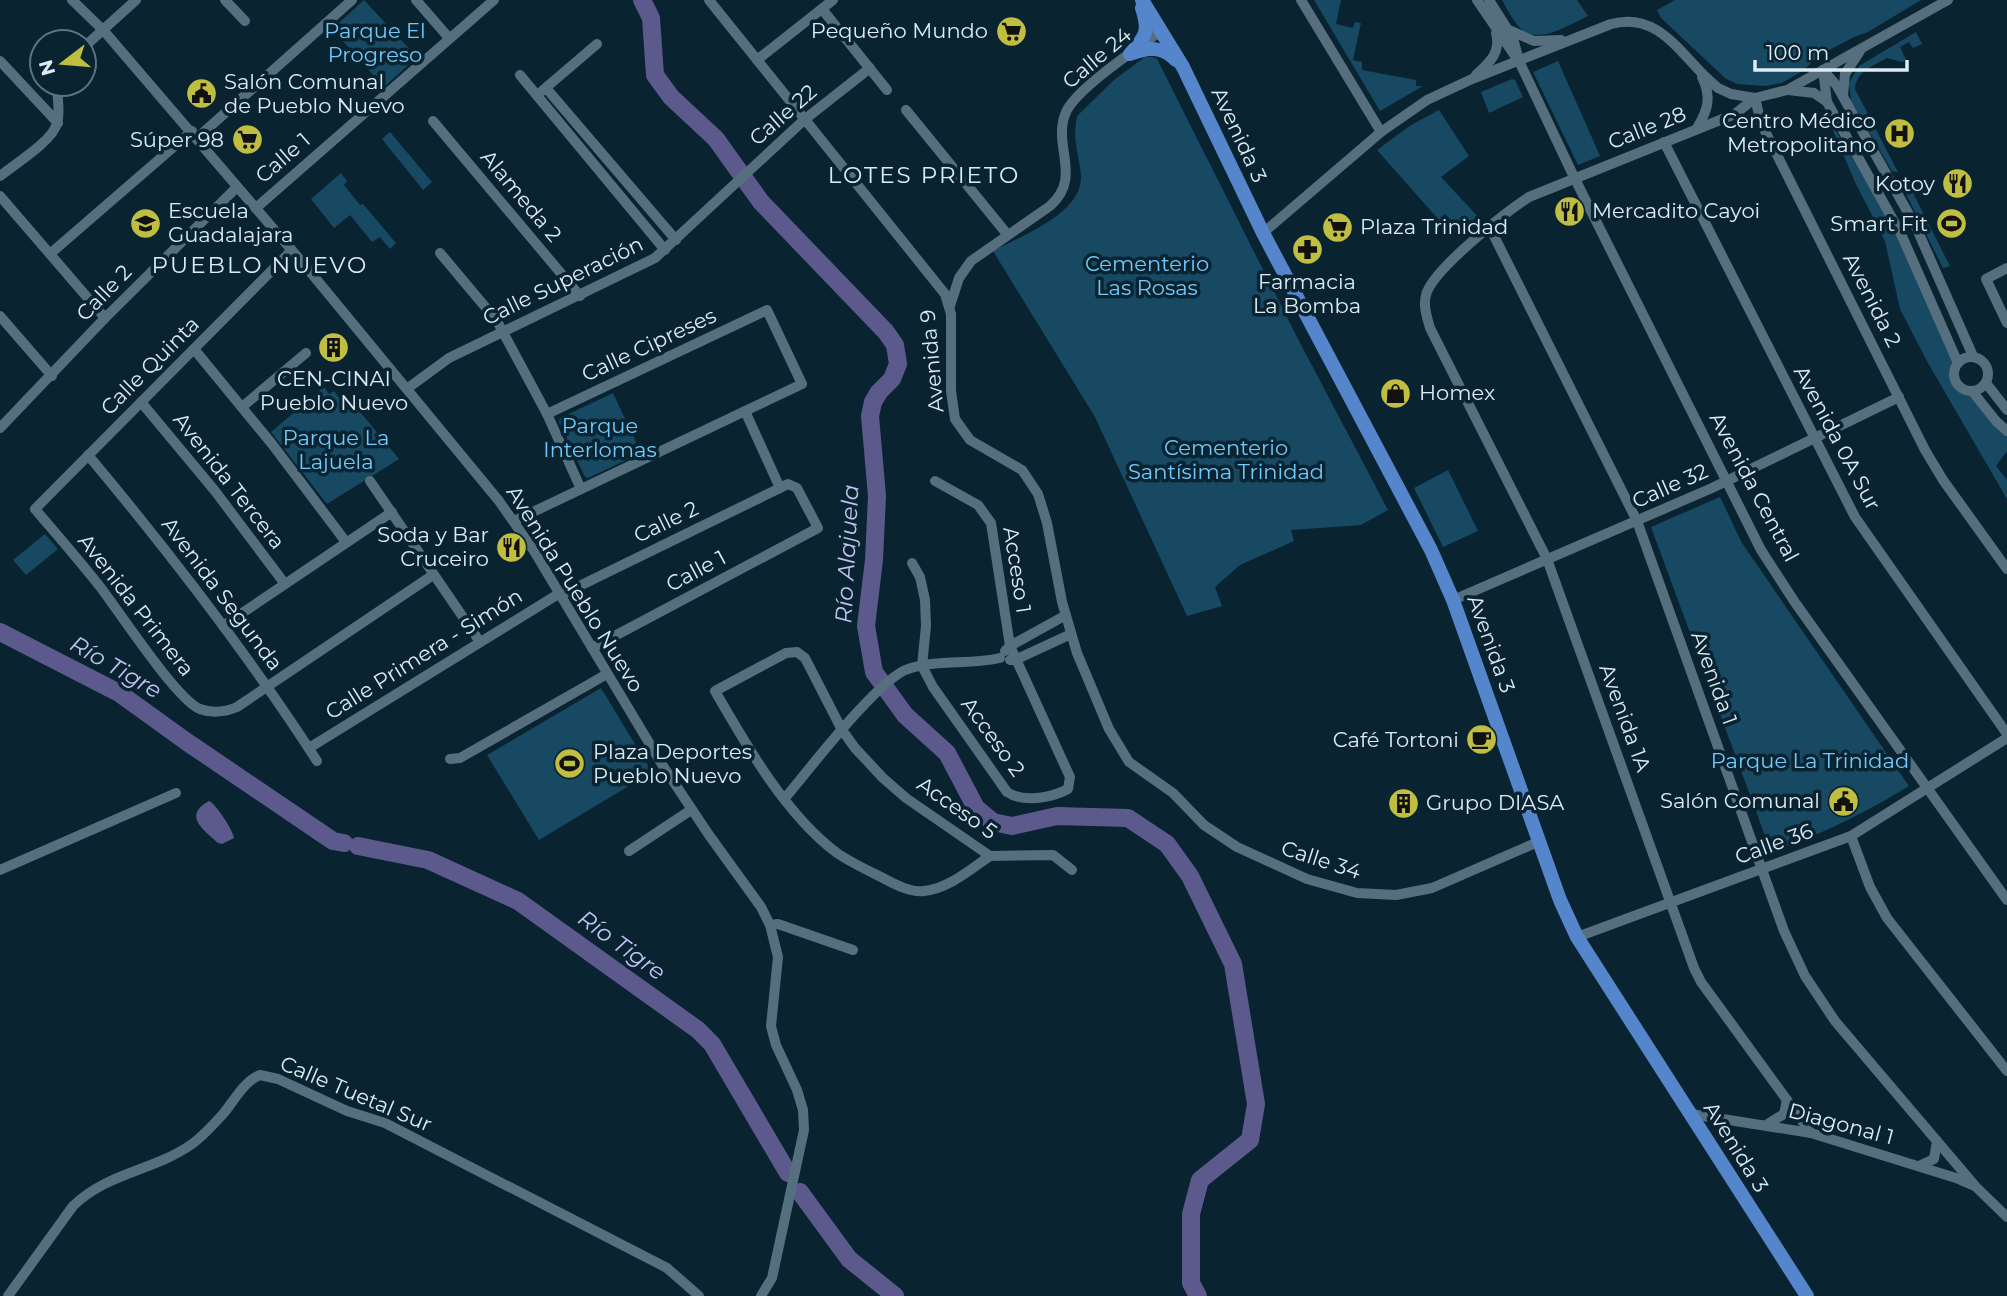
<svg xmlns="http://www.w3.org/2000/svg" width="2007" height="1296" font-family="Montserrat,sans-serif">
  <style>
    .green { fill: #174963 }
    .water { fill: #5c5a8d }
    .lines { fill: none; stroke-linecap: round; stroke-linejoin: round }
    .river { stroke: #5c5a8d; stroke-width: 18 }
    .minor { stroke: #556f7f; stroke-width: 10 }
    .major { stroke: #5586cb; stroke-width: 14 }
    .labels { text-anchor: middle; stroke-width: 7; stroke-linejoin: round; paint-order: stroke }
    .park-label { font-size: 21px; fill: #70cbfc; stroke: #092330 }
    .poi-label { font-size: 21px; fill: #dcebf4; stroke: #092330; text-anchor: end }
    .street-label { font-size: 21px; fill: #dcebf4; stroke: #092330 }
    .neighbourhood-label { font-size: 23px; letter-spacing: 2px; fill: #dcebf4; stroke: #092330 }
    .water-label { font-size: 23px; font-style: italic; fill: #c3c3f3; stroke: #092330 }
  </style>
  <rect width="100%" height="100%" fill="#092330"/>
  <g class="green">
    <path d="M364 0 417 57 384 87 332 29Z"/>
    <path d="M1314 0H1341L1336 24 1353 28 1355 22 1361 23 1353 60 1362 62V70L1416 80V86H1423L1380 111Z"/>
    <path d="M1502 0H1577L1588 16C1570 24 1538 46 1520 28 1513 21 1507 9 1502 0Z"/>
    <path d="M1675 0H1921L1868 32 1854 37 1818 56 1804 70 1782 83 1765 86 1737 84 1725 78 1661 18 1657 10Z"/>
    <path d="M1916 32 1922 44 1913 48 1909 42 1900 47 1906 60 1902 62 1887 58C1873 66 1856 71 1855 89L1898 172 1892 171 1851 101 1849 83 1859 66Z"/>
    <path d="M1145 57H1153L1157 59 1297 337 1388 510 1361 525 1291 530 1294 541 1240 565 1215 587 1222 606 1187 616 1095 417 993 251C1021 236 1083 213 1081 176 1079 151 1072 144 1077 116L1115 79Z"/>
    <path d="M1558 61 1600 156 1578 165 1533 72Z"/>
    <path d="M1512 79 1515 80 1523 97 1489 113 1481 92Z"/>
    <path d="M1439 110 1469 156 1441 177 1481 220 1464 235 1445 214 1439 220 1377 150 1411 125Z"/>
    <path d="M1825 112 1901 241 1953 361 1949 370C1951 383 1956 392 1970 395L2007 436V451L1996 466 2007 480V499L1928 363 1900 309 1885 241 1855 182Z"/>
    <path d="M390 132 432 182 423 190 382 139Z"/>
    <path d="M341 173 347 181 344 185 360 205 363 204 396 243 390 249 380 237 372 242 350 215 334 228 311 199Z"/>
    <path d="M1911 189 1913 193 1950 266 1943 268 1905 192Z"/>
    <path d="M324 387 329 394 334 391 351 412 357 408 399 459 327 504 271 432Z"/>
    <path d="M613 393 641 453 588 478 585 477 559 422 560 418Z"/>
    <path d="M1448 470 1478 531 1443 547 1414 488Z"/>
    <path d="M1720 497 1742 543 1909 786C1865 813 1820 835 1771 852L1651 527Z"/>
    <path d="M45 534 58 549 26 575 13 560Z"/>
    <path d="M601 688 652 772 539 840 487 755Z"/>
  </g>
  <path class="water" d="M209 801C216 804 233 830 234 838L222 844 218 843C204 830 182 816 209 801Z"/>
  <g class="lines">
    <g class="river">
      <path d="M642 0 651 18 655 75 671 97 716 139 761 202 886 332 895 345 898 364 892 379 879 392 873 402 870 416 877 496 874 560 866 626 874 672 905 715 947 753 976 808 993 822 1012 826 1057 816 1128 818 1167 844 1190 876 1233 964 1256 1104 1250 1140 1200 1180 1191 1214V1283L1198 1296"/>
      <path d="M0 632 119 693 187 742 333 841 344 843"/>
      <path d="M358 846 428 860 518 901 698 1030 712 1044 788 1173"/>
      <path d="M800 1192 849 1259 895 1296"/>
    </g>
    <g class="minor">
      <path d="M72 0 104 31 307 268 499 501 534 551 663 766 709 835 761 907 770 925 778 957 771 1026 776 1045 797 1090 803 1110 804 1130 772 1278 761 1296"/>
      <path d="M225 0 245 21"/>
      <path d="M416 0 449 38"/>
      <path d="M709 0 945 294 951 314V391L955 419 970 440 1022 470 1038 494 1047 523 1062 602 1077 653 1109 729 1129 762 1173 793 1204 825 1237 847 1307 879 1357 893 1396 895 1432 888 1540 841"/>
      <path d="M1301 0 1381 132"/>
      <path d="M1477 0 1515 56"/>
      <path d="M1489 0 1513 38 1519 61 1574 177 1761 550 1794 601 2007 900"/>
      <path d="M822 9 887 90"/>
      <path d="M1509 30 1534 41 1561 40"/>
      <path d="M84 47 136 0"/>
      <path d="M757 60 833 0"/>
      <path d="M0 61 58 123"/>
      <path d="M1823 70 1827 102 1901 234 1958 363"/>
      <path d="M1823 70 1837 86 1916 227 1973 356"/>
      <path d="M520 75 665 250"/>
      <path d="M1476 75C1490 62 1501 53 1496 33"/>
      <path d="M546 88 676 240"/>
      <path d="M1788 90 1814 93 1827 102"/>
      <path d="M542 91 597 44"/>
      <path d="M1843 96 1845 74 1860 51"/>
      <path d="M1755 98 1761 123 1925 450 1943 480 2007 569"/>
      <path d="M906 110 1007 234"/>
      <path d="M433 121 580 296"/>
      <path d="M1697 128C1708 110 1712 97 1702 77"/>
      <path d="M197 138 352 0"/>
      <path d="M1664 142 1855 517 2007 734"/>
      <path d="M0 176C15 164 53 141 57 123 61 111 56 97 58 84"/>
      <path d="M0 196 105 318"/>
      <path d="M256 208 494 0"/>
      <path d="M1490 228 1637 521 1784 931 1805 976 1835 1021 1976 1187 2007 1217"/>
      <path d="M1263 233 1381 132 1427 100 1472 79 1611 24C1662 10 1683 61 1718 88L1731 94 1755 98"/>
      <path d="M292 250 35 509C57 535 80 561 101 588 120 613 177 700 200 709 213 714 225 712 237 707L433 575"/>
      <path d="M51 253 192 131"/>
      <path d="M440 253 497 321 547 414 581 489"/>
      <path d="M2007 268 1986 279 2007 323"/>
      <path d="M950 306 959 278 971 261 1050 206C1084 176 1050 144 1067 110 1080 86 1138 48 1162 30"/>
      <path d="M0 316 52 376"/>
      <path d="M194 349 272 444 346 542"/>
      <circle cx="1971" cy="374" r="17"/>
      <path d="M1986 383 2007 410"/>
      <path d="M408 388 449 358 655 258 804 120 870 68"/>
      <path d="M1972 391 1996 421 2007 431"/>
      <path d="M141 402 215 491 285 584"/>
      <path d="M242 407 306 353"/>
      <path d="M745 411 780 488"/>
      <path d="M0 428 105 318 237 187"/>
      <path d="M88 455C170 553 248 654 317 761"/>
      <path d="M370 481 480 642"/>
      <path d="M514 521 802 384 767 310 547 414"/>
      <path d="M912 563 920 577 925 600 926 626 922 666 933 687 1007 792C1023 803 1051 798 1068 789L1070 777 1010 646 991 523 978 505 935 481"/>
      <path d="M561 595 780 488 788 484 797 488 818 528 592 648"/>
      <path d="M1453 600 1712 488 1899 397"/>
      <path d="M223 626 392 512"/>
      <path d="M1005 651 1010 646 1066 615"/>
      <path d="M1010 660H1015L1071 634"/>
      <path d="M309 748 560 593"/>
      <path d="M450 759 460 758 607 674"/>
      <path d="M785 798C808 771 879 678 908 669 937 659 970 665 1000 658"/>
      <path d="M1851 836 1870 887 1887 918 2007 1071"/>
      <path d="M629 851 691 810"/>
      <path d="M990 856C971 869 948 889 924 891 909 893 893 883 879 876 865 869 850 862 837 853 786 815 746 745 715 691L786 653 797 652 805 658 842 730 855 748 883 778 906 798 990 856 1053 855 1072 870"/>
      <path d="M0 870 176 793"/>
      <path d="M770 925 778 924 853 950"/>
      <path d="M1577 937 1851 836 2007 738"/>
      <path d="M1691 1114 1811 1133 1956 1178 1972 1185"/>
      <path d="M1766 1125 1784 1114 1787 1100"/>
      <path d="M1811 1133 1701 982 1694 968 1547 559 1430 328C1427 317 1423 306 1426 295 1432 270 1506 212 1529 197L1735 114 1755 98 1787 90 1948 0"/>
      <path d="M1919 1166 1934 1159 1937 1141"/>
      <path d="M8 1296 73 1206C108 1172 154 1171 192 1144 203 1136 214 1124 223 1114 234 1101 244 1081 260 1075L278 1079 347 1111 385 1123 667 1268 699 1296"/>
    </g>
    <g class="major">
      <path d="M1142 0 1183 67 1263 233 1431 550 1453 600 1560 900 1577 937 1807 1296"/>
      <path d="M1132 52C1147 35 1149 30 1142 8"/>
      <path d="M1130 54C1148 47 1162 46 1176 60"/>
    </g>
  </g>
  <defs>
    <symbol id="supermarket-disc" viewBox="-11 -11 22 22"><circle r="9.5" fill="#c0be40" stroke="#092330"/><path d="M-6-5.5h2.5l.6 2H6L4.5 2H-2.5L-4.4-4H-6ZM-1.5 3.2a1.3 1.3 0 1 0 .1 0ZM3 3.2a1.3 1.3 0 1 0 .1 0Z" fill="#111"/></symbol>
    <symbol id="civic-disc" viewBox="-11 -11 22 22"><circle r="9.5" fill="#c0be40" stroke="#092330"/><path d="M-.6-6.5H3V-4.5H.6V-3L4-1V1h2V6H-6V1h2V-1L-.6-3ZM-1.2 2.5V6h2.4V2.5Z" fill="#111"/></symbol>
    <symbol id="hospital-disc" viewBox="-11 -11 22 22"><circle r="9.5" fill="#c0be40" stroke="#092330"/><path d="M-5-5h3v3.5h4V-5h3V5h-3V1.5h-4V5h-3Z" fill="#111"/></symbol>
    <symbol id="restaurant-disc" viewBox="-11 -11 22 22"><circle r="9.5" fill="#c0be40" stroke="#092330"/><path d="M-5-6h1v4h1v-4h1v4h1v-4h1v5L-1.5 .5V6h-2V.5L-5-1ZM5-6V6H3V1.5H1.5Q1.5-4 5-6Z" fill="#111"/></symbol>
    <symbol id="school-disc" viewBox="-11 -11 22 22"><circle r="9.5" fill="#c0be40" stroke="#092330"/><path d="M0-5L7-2L0 1L-7-2ZM-4 1L0 2.5L4 1V4Q0 6-4 4Z" fill="#111"/></symbol>
    <symbol id="stadium-disc" viewBox="-11 -11 22 22"><circle r="9.5" fill="#c0be40" stroke="#092330"/><path d="M0-5a6.5 5 0 1 0 0 10a6.5 5 0 1 0 0-10ZM-3.5-1.8h7v3.6h-7Z" fill="#111"/></symbol>
    <symbol id="pharmacy-disc" viewBox="-11 -11 22 22"><circle r="9.5" fill="#c0be40" stroke="#092330"/><path d="M-2-6h4v4h4v4h-4v4h-4v-4h-4v-4h4Z" fill="#111"/></symbol>
    <symbol id="building-disc" viewBox="-11 -11 22 22"><circle r="9.5" fill="#c0be40" stroke="#092330"/><path d="M-4-6H4V6H1V3H-1V6H-4ZM-2.5-4.3h1.7v1.8h-1.7ZM.8-4.3h1.7v1.8H.8ZM-2.5-1h1.7V.8h-1.7ZM.8-1h1.7V.8H.8Z" fill="#111"/></symbol>
    <symbol id="shop-disc" viewBox="-11 -11 22 22"><circle r="9.5" fill="#c0be40" stroke="#092330"/><path d="M-5-2.5h2.3a2.7 3.5 0 0 1 5.4 0H5L5.5 6h-11ZM-1.5-2.5h3a1.5 2.3 0 0 0-3 0Z" fill="#111"/></symbol>
    <symbol id="cafe-disc" viewBox="-11 -11 22 22"><circle r="9.5" fill="#c0be40" stroke="#092330"/><path d="M-5.5-4.5H6V0H3Q3 3.5 0 3.5H-2.5Q-5.5 3.5-5.5 0ZM3-3.2v2h1.7v-2ZM-6 4.5H4V6H-6Z" fill="#111"/></symbol>
  </defs>
  <g fill-rule="evenodd">
    <use href="#supermarket-disc" x="994" y="14" width="35" height="35"/>
    <use href="#civic-disc" x="184" y="76" width="35" height="35"/>
    <use href="#hospital-disc" x="1882" y="116" width="35" height="35"/>
    <use href="#supermarket-disc" x="230" y="122" width="35" height="35"/>
    <use href="#restaurant-disc" x="1940" y="166" width="35" height="35"/>
    <use href="#restaurant-disc" x="1552" y="194" width="35" height="35"/>
    <use href="#school-disc" x="128" y="206" width="35" height="35"/>
    <use href="#stadium-disc" x="1934" y="206" width="35" height="35"/>
    <use href="#supermarket-disc" x="1320" y="210" width="35" height="35"/>
    <use href="#pharmacy-disc" x="1290" y="232" width="35" height="35"/>
    <use href="#building-disc" x="316" y="330" width="35" height="35"/>
    <use href="#shop-disc" x="1378" y="376" width="35" height="35"/>
    <use href="#restaurant-disc" x="494" y="530" width="35" height="35"/>
    <use href="#cafe-disc" x="1464" y="722" width="35" height="35"/>
    <use href="#stadium-disc" x="552" y="746" width="35" height="35"/>
    <use href="#civic-disc" x="1826" y="784" width="35" height="35"/>
    <use href="#building-disc" x="1386" y="786" width="35" height="35"/>
  </g>
  <g class="labels">
    <g class="park-label">
      <text x="375" y="38">Parque El<tspan x="375" dy="24">Progreso</tspan></text>
      <text x="1147" y="271">Cementerio<tspan x="1147" dy="24">Las Rosas</tspan></text>
      <text x="600" y="433">Parque<tspan x="600" dy="24">Interlomas</tspan></text>
      <text x="336" y="445">Parque La<tspan x="336" dy="24">Lajuela</tspan></text>
      <text x="1226" y="455">Cementerio<tspan x="1226" dy="24">Santísima Trinidad</tspan></text>
      <text x="1810" y="768">Parque La Trinidad</text>
    </g>
    <g class="poi-label">
      <text x="988" y="38">Pequeño Mundo</text>
      <text x="224" y="89" text-anchor="start">Salón Comunal<tspan x="224" dy="24">de Pueblo Nuevo</tspan></text>
      <text x="1876" y="128">Centro Médico<tspan x="1876" dy="24">Metropolitano</tspan></text>
      <text x="224" y="147">Súper 98</text>
      <text x="1935" y="191">Kotoy</text>
      <text x="168" y="218" text-anchor="start">Escuela<tspan x="168" dy="24">Guadalajara</tspan></text>
      <text x="1592" y="218" text-anchor="start">Mercadito Cayoi</text>
      <text x="1928" y="231">Smart Fit</text>
      <text x="1360" y="234" text-anchor="start">Plaza Trinidad</text>
      <text x="1307" y="289" text-anchor="middle">Farmacia<tspan x="1307" dy="24">La Bomba</tspan></text>
      <text x="334" y="386" text-anchor="middle">CEN-CINAI<tspan x="334" dy="24">Pueblo Nuevo</tspan></text>
      <text x="1419" y="400" text-anchor="start">Homex</text>
      <text x="489" y="542">Soda y Bar<tspan x="489" dy="24">Cruceiro</tspan></text>
      <text x="1459" y="747">Café Tortoni</text>
      <text x="593" y="759" text-anchor="start">Plaza Deportes<tspan x="593" dy="24">Pueblo Nuevo</tspan></text>
      <text x="1820" y="808">Salón Comunal</text>
      <text x="1426" y="810" text-anchor="start">Grupo DIASA</text>
    </g>
    <g class="street-label">
      <text transform="translate(1097 58) rotate(-40)" y="7">Calle 24</text>
      <text transform="translate(783 115) rotate(-41)" y="7">Calle 22</text>
      <text transform="translate(1647 128) rotate(-22)" y="7">Calle 28</text>
      <text transform="translate(1239 135) rotate(65)" y="7">Avenida 3</text>
      <text transform="translate(283 158) rotate(-41)" y="7">Calle 1</text>
      <text transform="translate(521 196) rotate(50)" y="7">Alameda 2</text>
      <text transform="translate(563 281) rotate(-26)" y="7">Calle Superación</text>
      <text transform="translate(104 293) rotate(-46)" y="7">Calle 2</text>
      <text transform="translate(1872 300) rotate(63)" y="7">Avenida 2</text>
      <text transform="translate(649 345) rotate(-25)" y="7">Calle Cipreses</text>
      <text transform="translate(932 361) rotate(-95)" y="7">Avenida 9</text>
      <text transform="translate(150 366) rotate(-45)" y="7">Calle Quinta</text>
      <text transform="translate(1837 438) rotate(62)" y="7">Avenida 0A Sur</text>
      <text transform="translate(229 481) rotate(52)" y="7">Avenida Tercera</text>
      <text transform="translate(1670 486) rotate(-24)" y="7">Calle 32</text>
      <text transform="translate(1754 487) rotate(62)" y="7">Avenida Central</text>
      <text transform="translate(666 522) rotate(-26)" y="7">Calle 2</text>
      <text transform="translate(1017 570) rotate(81)" y="7">Acceso 1</text>
      <text transform="translate(696 571) rotate(-28)" y="7">Calle 1</text>
      <text transform="translate(575 589) rotate(58)" y="7">Avenida Pueblo Nuevo</text>
      <text transform="translate(222 594) rotate(53)" y="7">Avenida Segunda</text>
      <text transform="translate(136 605) rotate(52)" y="7">Avenida Primera</text>
      <text transform="translate(1491 644) rotate(70)" y="7">Avenida 3</text>
      <text transform="translate(424 654) rotate(-32)" y="7">Calle Primera - Simón</text>
      <text transform="translate(1714 678) rotate(70)" y="7">Avenida 1</text>
      <text transform="translate(1625 718) rotate(70)" y="7">Avenida 1A</text>
      <text transform="translate(993 737) rotate(54)" y="7">Acceso 2</text>
      <text transform="translate(957 808) rotate(35)" y="7">Acceso 5</text>
      <text transform="translate(1774 844) rotate(-20)" y="7">Calle 36</text>
      <text transform="translate(1321 860) rotate(18)" y="7">Calle 34</text>
      <text transform="translate(356 1094) rotate(23)" y="7">Calle Tuetal Sur</text>
      <text transform="translate(1841 1124) rotate(15)" y="7">Diagonal 1</text>
      <text transform="translate(1736 1147) rotate(58)" y="7">Avenida 3</text>
    </g>
    <g class="neighbourhood-label">
      <text x="924" y="183">LOTES PRIETO</text>
      <text x="260" y="273">PUEBLO NUEVO</text>
    </g>
    <g class="water-label">
      <text transform="translate(847 554) rotate(-87)" y="8">Río Alajuela</text>
      <text transform="translate(116 667) rotate(30)" y="8">Río Tigre</text>
      <text transform="translate(622 945) rotate(36)" y="8">Río Tigre</text>
    </g>
  </g>
  <g transform="translate(63 63) rotate(254)"><circle r="33" fill="#092330" stroke="#5d737e" stroke-width="2"/>
  <path d="M0-5L12 26L0 18L-12 26Z" fill="#c0be40"/>
  <text y="-10" font-size="19" font-weight="bold" text-anchor="middle" fill="#dcebf4">N</text>
  </g>
  <path d="M1755 60v10h152v-10" fill="none" stroke="#dcebf4" stroke-width="3.5"/>
  <text x="1766" y="60" font-size="21" fill="#dcebf4" stroke="#092330" stroke-width="5" paint-order="stroke">100 m</text>
</svg>
